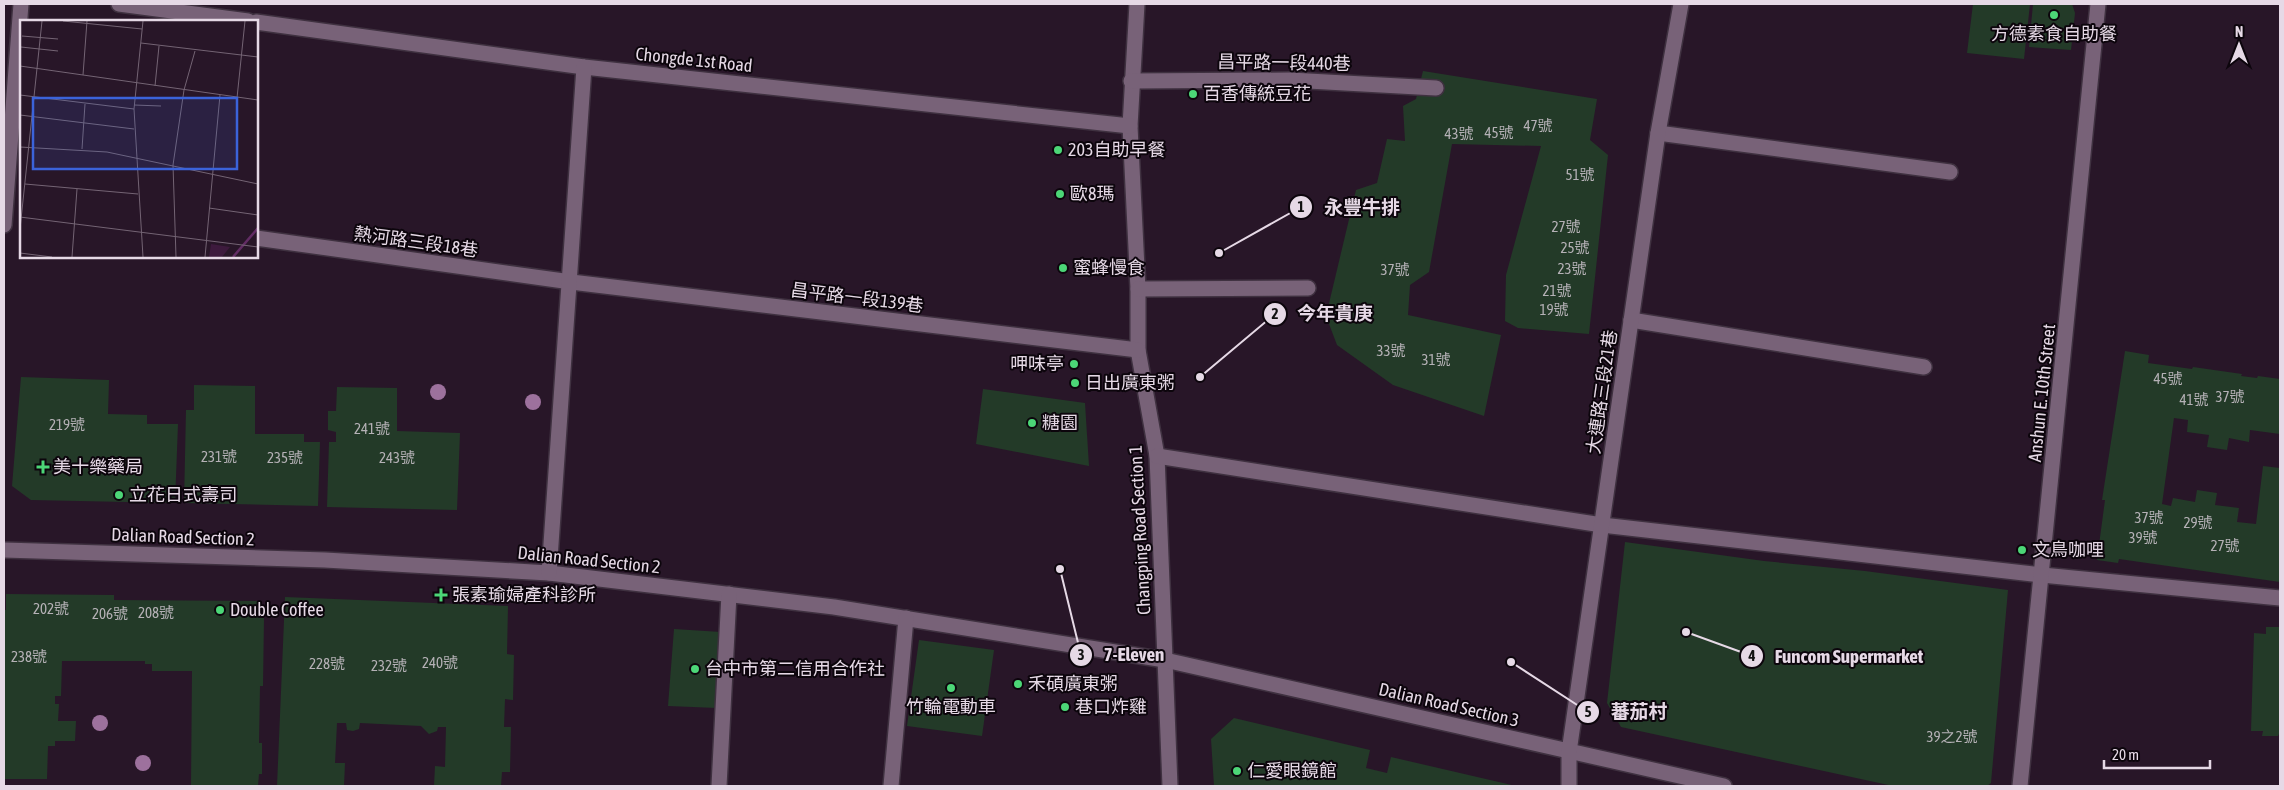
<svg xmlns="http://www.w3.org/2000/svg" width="2284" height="790" font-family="'Asap Condensed','Noto Sans TC',sans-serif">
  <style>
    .building { fill: #233a28 }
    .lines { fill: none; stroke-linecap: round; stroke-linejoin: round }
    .minor-casing { stroke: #3f3140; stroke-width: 18 }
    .minor { stroke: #786278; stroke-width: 15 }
    .tree { fill: #9d719d }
    .poi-dot { fill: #4cd677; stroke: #0c050c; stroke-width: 2 }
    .labels { text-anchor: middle; stroke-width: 4; stroke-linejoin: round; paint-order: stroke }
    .number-label { font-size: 15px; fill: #b5b1b6 }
    .poi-label { font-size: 18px; fill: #e6d9e6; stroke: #0c050c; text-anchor: start }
    .street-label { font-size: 18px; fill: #e6d9e6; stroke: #0c050c }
    .inset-river { fill: none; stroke: #622c64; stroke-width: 2.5 }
    .inset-road { fill: none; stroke: #746474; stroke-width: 1 }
    .view { fill: #3b63da; fill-opacity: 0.15; stroke: #3b63da; stroke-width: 2.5 }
    .inset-edge { fill: none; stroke: #e6d9e6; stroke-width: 2.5 }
    .leader { fill: none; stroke: #e6d9e6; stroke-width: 2 }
    .callout-dot { fill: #e6d9e6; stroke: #0c050c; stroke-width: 2 }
    .mark-label { font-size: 15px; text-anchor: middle; font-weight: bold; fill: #111 }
    .callout-label { font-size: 19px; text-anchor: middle; font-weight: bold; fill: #e6d9e6; stroke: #0c050c; stroke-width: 4; stroke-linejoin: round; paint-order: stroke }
  </style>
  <rect width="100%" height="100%" fill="#281628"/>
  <g class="building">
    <path d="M1973 4H2030L2024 59 1967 53Z"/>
    <path d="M2033 4H2072L2075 13 2071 50 2029 47Z"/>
    <path d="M1423 71 1597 99 1590 140 1608 155 1589 334 1518 328 1505 321 1506 275 1541 146 1452 144 1429 272 1410 285 1408 315 1501 335 1484 416 1393 385 1337 345 1326 316 1356 190 1377 183 1387 139 1405 141 1403 106 1416 99Z"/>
    <path d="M2125 351 2149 355 2148 363 2192 369 2193 367 2242 374 2241 376 2257 378 2258 376 2280 379V434L2250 430 2249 442 2229 438 2227 450 2207 447 2209 435 2187 432 2188 420 2174 418 2162 504 2171 506 2173 498 2195 502 2197 490 2217 493 2215 505 2239 508 2237 522 2256 524 2263 466 2280 468V582L2119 559 2118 563 2097 560 2105 500H2102Z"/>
    <path d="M21 377 109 380 108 414 147 415V424H178L175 503 31 500 12 486Z"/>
    <path d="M194 385 255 386V434H304V442H320L318 506 184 503 186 410H194Z"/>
    <path d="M337 387 397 388V431L460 433 457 510 327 507 329 442H336V432L328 430V411H336Z"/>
    <path d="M983 389 1085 403 1089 466 976 444Z"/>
    <path d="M1625 542 1764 561 1865 571 2008 590 1991 783 1987 786H1893L1621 727 1607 703Z"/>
    <path d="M6 594 114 595V600L261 601 260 618H264L263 686H260L259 743H262V774H259L258 786H191L192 671H152V664H145V661H62L61 696H55V704H59L58 721H76L75 741H55V746H48L47 779H4V610H6Z"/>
    <path d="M285 597 508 606 507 654 514 655 513 700 505 699 504 727H511L510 772H502L501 786H434L435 766 445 767 446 727H438L437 731 429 734 421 726 360 723 359 729 353 731 347 730 346 723H337L335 763H345L344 786H277Z"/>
    <path d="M2266 627H2280V732L2278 736H2262L2263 731H2251L2254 633 2266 634Z"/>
    <path d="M674 629 721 632 717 708 668 706Z"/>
    <path d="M919 640 994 650 982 736 907 726Z"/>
    <path d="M1234 718 1370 750 1366 768 1387 773 1391 757 1516 786H1214L1211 739Z"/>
  </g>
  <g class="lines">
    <defs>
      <g id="minor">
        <path d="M119 4 248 21"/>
        <path d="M1137 4 1130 126 1138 289V350L1157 456 1170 786"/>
        <path d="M256 22 584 67 1130 126"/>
        <path d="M1131 81 1290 80 1436 88"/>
        <path d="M1658 133 1950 172"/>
        <path d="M4 225 21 4"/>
        <path d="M256 238 571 282 1138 350"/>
        <path d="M1138 289 1308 288"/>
        <path d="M1631 320 1924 367"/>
        <path d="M1157 456 1602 525 2042 575 2280 598"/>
        <path d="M4 550 325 560 549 573 834 607 1165 660 1724 786"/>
        <path d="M549 573 584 67"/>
        <path d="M719 786 729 594"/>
        <path d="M891 786 906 618"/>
        <path d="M1569 786V752L1658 133 1681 4"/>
        <path d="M2020 786 2098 4"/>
      </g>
    </defs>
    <use href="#minor" class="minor-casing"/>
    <use href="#minor" class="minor"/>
  </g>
  <g class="tree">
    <circle cx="438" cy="392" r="8"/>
    <circle cx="533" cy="402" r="8"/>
    <circle cx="100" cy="723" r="8"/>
    <circle cx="143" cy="763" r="8"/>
  </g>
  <g class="poi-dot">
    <circle cx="2054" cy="15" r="5"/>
    <circle cx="1193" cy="94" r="5"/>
    <circle cx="1058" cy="150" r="5"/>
    <circle cx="1060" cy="194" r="5"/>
    <circle cx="1063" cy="268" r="5"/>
    <circle cx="1074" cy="364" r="5"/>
    <circle cx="1075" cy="383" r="5"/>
    <circle cx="1032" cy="423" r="5"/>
    <path d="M40.5 459.5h5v5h5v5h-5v5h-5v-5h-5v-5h5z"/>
    <circle cx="119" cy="495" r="5"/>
    <circle cx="2022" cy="550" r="5"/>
    <path d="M438.5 587.5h5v5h5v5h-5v5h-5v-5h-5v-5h5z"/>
    <circle cx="220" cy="610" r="5"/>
    <circle cx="695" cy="669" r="5"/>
    <circle cx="1018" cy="684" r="5"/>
    <circle cx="951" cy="688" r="5"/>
    <circle cx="1065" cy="707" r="5"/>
    <circle cx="1237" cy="771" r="5"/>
  </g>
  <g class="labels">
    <g class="number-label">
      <text x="1538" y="131">47號</text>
      <text x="1499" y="138">45號</text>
      <text x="1459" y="139">43號</text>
      <text x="1580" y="180">51號</text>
      <text x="1566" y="232">27號</text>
      <text x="1575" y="253">25號</text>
      <text x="1572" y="274">23號</text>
      <text x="1395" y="275">37號</text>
      <text x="1557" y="296">21號</text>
      <text x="1554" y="315">19號</text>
      <text x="1391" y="356">33號</text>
      <text x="1436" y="365">31號</text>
      <text x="2168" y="384">45號</text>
      <text x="2230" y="402">37號</text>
      <text x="2194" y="405">41號</text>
      <text x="67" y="430">219號</text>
      <text x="372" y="434">241號</text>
      <text x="219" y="462">231號</text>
      <text x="285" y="463">235號</text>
      <text x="397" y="463">243號</text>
      <text x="2149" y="523">37號</text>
      <text x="2198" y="528">29號</text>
      <text x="2143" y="543">39號</text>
      <text x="2225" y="551">27號</text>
      <text x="51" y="614">202號</text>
      <text x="156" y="618">208號</text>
      <text x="110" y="619">206號</text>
      <text x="29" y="662">238號</text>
      <text x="440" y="668">240號</text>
      <text x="327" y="669">228號</text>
      <text x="389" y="671">232號</text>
      <text x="1952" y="742">39之2號</text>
    </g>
    <g class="poi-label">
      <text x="2054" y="40" text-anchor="middle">方德素食自助餐</text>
      <text x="1203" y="100">百香傳統豆花</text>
      <text x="1068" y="156">203自助早餐</text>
      <text x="1070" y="200">歐8瑪</text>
      <text x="1073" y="274">蜜蜂慢食</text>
      <text x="1064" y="370" text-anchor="end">呷味亭</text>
      <text x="1085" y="389">日出廣東粥</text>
      <text x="1042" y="429">糖園</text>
      <text x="53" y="473">美十樂藥局</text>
      <text x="129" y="501">立花日式壽司</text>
      <text x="2032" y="556">文鳥咖哩</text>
      <text x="452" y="601">張素瑜婦產科診所</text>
      <text x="230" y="616">Double Coffee</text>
      <text x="705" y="675">台中市第二信用合作社</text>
      <text x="1028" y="690">禾碩廣東粥</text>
      <text x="951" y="713" text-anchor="middle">竹輪電動車</text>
      <text x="1075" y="713">巷口炸雞</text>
      <text x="1247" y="777">仁愛眼鏡館</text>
    </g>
    <g class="street-label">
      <text transform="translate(694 60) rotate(6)" y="6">Chongde 1st Road</text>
      <text transform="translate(1284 63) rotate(1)" y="6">昌平路一段440巷</text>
      <text transform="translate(416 242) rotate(8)" y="6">熱河路三段18巷</text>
      <text transform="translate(857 298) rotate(7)" y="6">昌平路一段139巷</text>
      <text transform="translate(1602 392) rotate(-82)" y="6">大連路三段21巷</text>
      <text transform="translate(2042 393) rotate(-84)" y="6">Anshun E. 10th Street</text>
      <text transform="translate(1140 530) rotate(-93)" y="6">Changping Road Section 1</text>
      <text transform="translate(183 537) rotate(2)" y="6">Dalian Road Section 2</text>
      <text transform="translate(589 560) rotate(6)" y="6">Dalian Road Section 2</text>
      <text transform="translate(1449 705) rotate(13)" y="6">Dalian Road Section 3</text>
    </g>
  </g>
  <g transform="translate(20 20)">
    <rect width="238" height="238" fill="#281628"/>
    <path d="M191 224 210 227 202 237H189Z" fill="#3d1a3d"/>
    <path class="inset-river" d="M213 237 238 208"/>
    <path class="inset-road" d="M43 1 122 9M123 1 114 89 123 237M2 16 38 19M121 23 238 37M1 27 38 31M0 46 238 80M63 55 67 1M135 66 139 26M0 75 114 89M217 78 225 1M114 85 141 86M0 95 114 109M0 127 87 132 238 164M62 129 65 84M5 164 118 174M189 188 238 195M0 197 238 227M0 209 22 1M0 233 32 237M52 237 57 169M156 237 153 145 164 70 175 31M185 237 200 75"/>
    <path class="view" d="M13 78H217V149H13Z"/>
    <rect width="238" height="238" class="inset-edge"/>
  </g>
  <path class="leader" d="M1219 253L1301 207M1200 377L1275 314M1060 569L1081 655M1686 632L1752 656M1511 662L1588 712"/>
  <g class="callout-dot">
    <circle cx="1219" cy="253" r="5"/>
    <circle cx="1200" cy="377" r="5"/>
    <circle cx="1060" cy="569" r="5"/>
    <circle cx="1686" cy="632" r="5"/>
    <circle cx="1511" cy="662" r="5"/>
    <circle cx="1301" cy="207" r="12"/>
    <circle cx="1275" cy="314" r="12"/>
    <circle cx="1081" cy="655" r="12"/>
    <circle cx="1752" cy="656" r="12"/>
    <circle cx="1588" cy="712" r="12"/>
  </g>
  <g class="mark-label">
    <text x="1301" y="212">1</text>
    <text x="1275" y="319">2</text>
    <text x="1081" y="660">3</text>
    <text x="1752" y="661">4</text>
    <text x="1588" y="717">5</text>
  </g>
  <g class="callout-label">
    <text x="1362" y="214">永豐牛排</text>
    <text x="1335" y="320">今年貴庚</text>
    <text x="1134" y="661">7-Eleven</text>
    <text x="1849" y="663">Funcom Supermarket</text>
    <text x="1639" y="718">蕃茄村</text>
  </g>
  <rect width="2284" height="790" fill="none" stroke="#e6d9e6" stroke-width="10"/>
  <g transform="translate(2239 45)" stroke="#0c050c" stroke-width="4" paint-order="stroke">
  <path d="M0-4L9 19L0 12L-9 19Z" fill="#e6d9e6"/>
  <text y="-8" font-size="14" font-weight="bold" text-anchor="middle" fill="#e6d9e6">N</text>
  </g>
  <path d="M2104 760v8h106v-8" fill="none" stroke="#e6d9e6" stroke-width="2.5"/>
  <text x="2112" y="760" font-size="15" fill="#e6d9e6" stroke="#0c050c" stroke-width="4" paint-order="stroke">20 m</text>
</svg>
